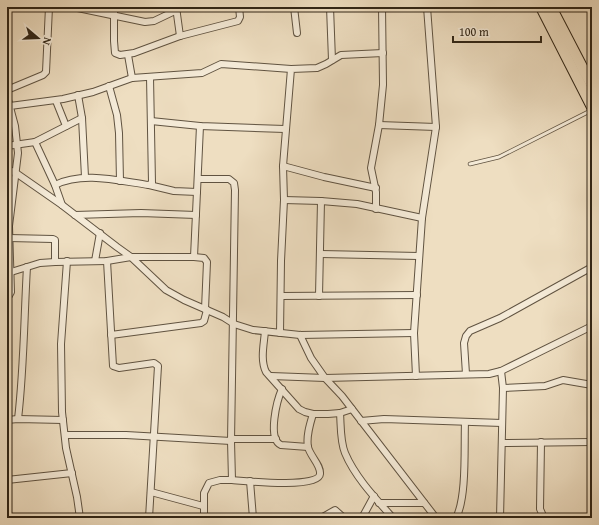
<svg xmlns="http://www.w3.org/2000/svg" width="599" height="525" font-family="'Gentium Book Plus',serif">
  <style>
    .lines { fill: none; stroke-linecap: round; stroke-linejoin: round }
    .service-casing { stroke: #605341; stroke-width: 4.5 }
    .minor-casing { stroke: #605341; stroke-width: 8 }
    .trunk-casing { stroke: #302516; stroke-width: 12 }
    .service { stroke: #f4ead7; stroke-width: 3 }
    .minor { stroke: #f4ead7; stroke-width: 6 }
    .trunk { stroke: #eedec1; stroke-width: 10 }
  </style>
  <rect width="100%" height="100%" fill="#eedec1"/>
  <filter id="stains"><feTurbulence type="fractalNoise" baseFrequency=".005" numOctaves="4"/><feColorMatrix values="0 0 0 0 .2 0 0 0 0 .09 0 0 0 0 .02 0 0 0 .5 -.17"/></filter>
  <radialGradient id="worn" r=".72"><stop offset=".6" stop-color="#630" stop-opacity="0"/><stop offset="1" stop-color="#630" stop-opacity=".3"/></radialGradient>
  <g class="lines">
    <defs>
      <path id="service" d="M470 164 499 157 592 110"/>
      <g id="minor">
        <path d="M73 7 145 22 154 21 177 10"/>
        <path d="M114 7V41L115 53 120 55 134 53 180 36 238 21 240 17 239 7"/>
        <path d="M176 7 180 36"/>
        <path d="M294 7 297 33"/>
        <path d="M330 7 332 60"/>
        <path d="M128 55 132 78"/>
        <path d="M109 86 117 115 119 133 120 181"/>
        <path d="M7 90 43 75 46 72 49 7"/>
        <path d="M78 95 82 118 85 177"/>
        <path d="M7 96 15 126 18 153 9 226 11 292 7 299"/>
        <path d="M56 101 66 126"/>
        <path d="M10 106 63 99 93 92 132 78 202 73 221 64 291 69"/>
        <path d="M151 121 200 126 285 129"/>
        <path d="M379 125 436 127"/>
        <path d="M35 142 55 185 62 205"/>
        <path d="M7 146 35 142 82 118"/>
        <path d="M283 166 324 177 376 188"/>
        <path d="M7 169 16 173 62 205 117 247 131 257 166 290 184 300 223 317 234 324 253 330 300 335 414 333"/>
        <path d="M198 179H229L234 183 235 190 231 441 232 480H220L209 483 204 493V518"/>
        <path d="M55 185C83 171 119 181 149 185L152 183 150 77"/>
        <path d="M149 185 174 191 197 192"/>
        <path d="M284 200 321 201 357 204 422 218"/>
        <path d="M376 209V192L371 168 379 125 383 85 382 7"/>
        <path d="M75 215 141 213 196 215"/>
        <path d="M9 238 53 239 55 240V262"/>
        <path d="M321 254 419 256"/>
        <path d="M194 257 204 258 207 262 205 309"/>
        <path d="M67 261 61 344 62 412 66 448 77 497 80 518"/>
        <path d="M95 261 100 233"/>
        <path d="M107 261 113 366 119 368 154 363 158 366 149 518"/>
        <path d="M11 272 40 263 55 262 107 261 131 257H194L200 126"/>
        <path d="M281 296 417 295"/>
        <path d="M319 296 321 201"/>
        <path d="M265 331C264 344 260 360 266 372L299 409 305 412 313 414H328L340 413 352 409"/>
        <path d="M280 333 281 261 284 200 283 166 291 69 317 68 326 64 341 55 383 53"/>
        <path d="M111 335 201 323 204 321 207 310"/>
        <path d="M300 335 311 358 325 378 342 396 436 518"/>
        <path d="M466 374 464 343 466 336 470 331 500 318 592 267"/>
        <path d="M271 376 325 378 489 374 501 371 592 326"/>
        <path d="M416 376 414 333 422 218 436 127 427 7"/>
        <path d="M503 388 545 386 563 380 592 385"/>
        <path d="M282 389C277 400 267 439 281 445L308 447"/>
        <path d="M340 413C341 426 340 441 345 453 355 477 376 499 393 518"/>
        <path d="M18 419C24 368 24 318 27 267"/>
        <path d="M7 420 18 419 63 420"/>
        <path d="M361 421 384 419 502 423"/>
        <path d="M65 435H126L231 441"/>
        <path d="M231 439H276"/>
        <path d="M541 442 540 509 544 518"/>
        <path d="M502 443 592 442"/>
        <path d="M7 480 72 473"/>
        <path d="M232 480C245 481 319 489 320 474 321 465 310 456 308 447 306 436 310 424 313 414"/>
        <path d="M250 481 253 518"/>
        <path d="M151 492 203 506"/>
        <path d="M379 503H424"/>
        <path d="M321 518 335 510 344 518"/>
        <path d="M362 518 374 496"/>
        <path d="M456 518C467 497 464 447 465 422"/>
        <path d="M500 518 503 388 501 371"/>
      </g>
      <g id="trunk">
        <path d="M541 7 592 107"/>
        <path d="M551 7 592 86"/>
      </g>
    </defs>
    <use href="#service" class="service-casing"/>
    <use href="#minor" class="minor-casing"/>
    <use href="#trunk" class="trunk-casing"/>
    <use href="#service" class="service"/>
    <use href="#minor" class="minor"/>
    <use href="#trunk" class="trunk"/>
  </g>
  <rect width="599" height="525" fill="none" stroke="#eedec1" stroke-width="24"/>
  <rect x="8" y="8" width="583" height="509" fill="none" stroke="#302516" stroke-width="2"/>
  <rect x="12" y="12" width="575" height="501" fill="none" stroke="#302516"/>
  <g transform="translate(38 38) rotate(109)" stroke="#f4ead7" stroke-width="3" paint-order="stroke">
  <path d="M0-3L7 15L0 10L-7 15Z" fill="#302516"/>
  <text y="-6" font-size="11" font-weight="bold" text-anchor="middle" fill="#302516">N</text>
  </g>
  <path d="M453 36v6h88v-6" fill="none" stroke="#302516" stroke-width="2"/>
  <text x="459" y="36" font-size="12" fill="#302516" stroke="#f4ead7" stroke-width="3" paint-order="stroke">100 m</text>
  <rect width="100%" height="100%" filter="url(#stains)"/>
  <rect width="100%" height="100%" fill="url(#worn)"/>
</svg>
